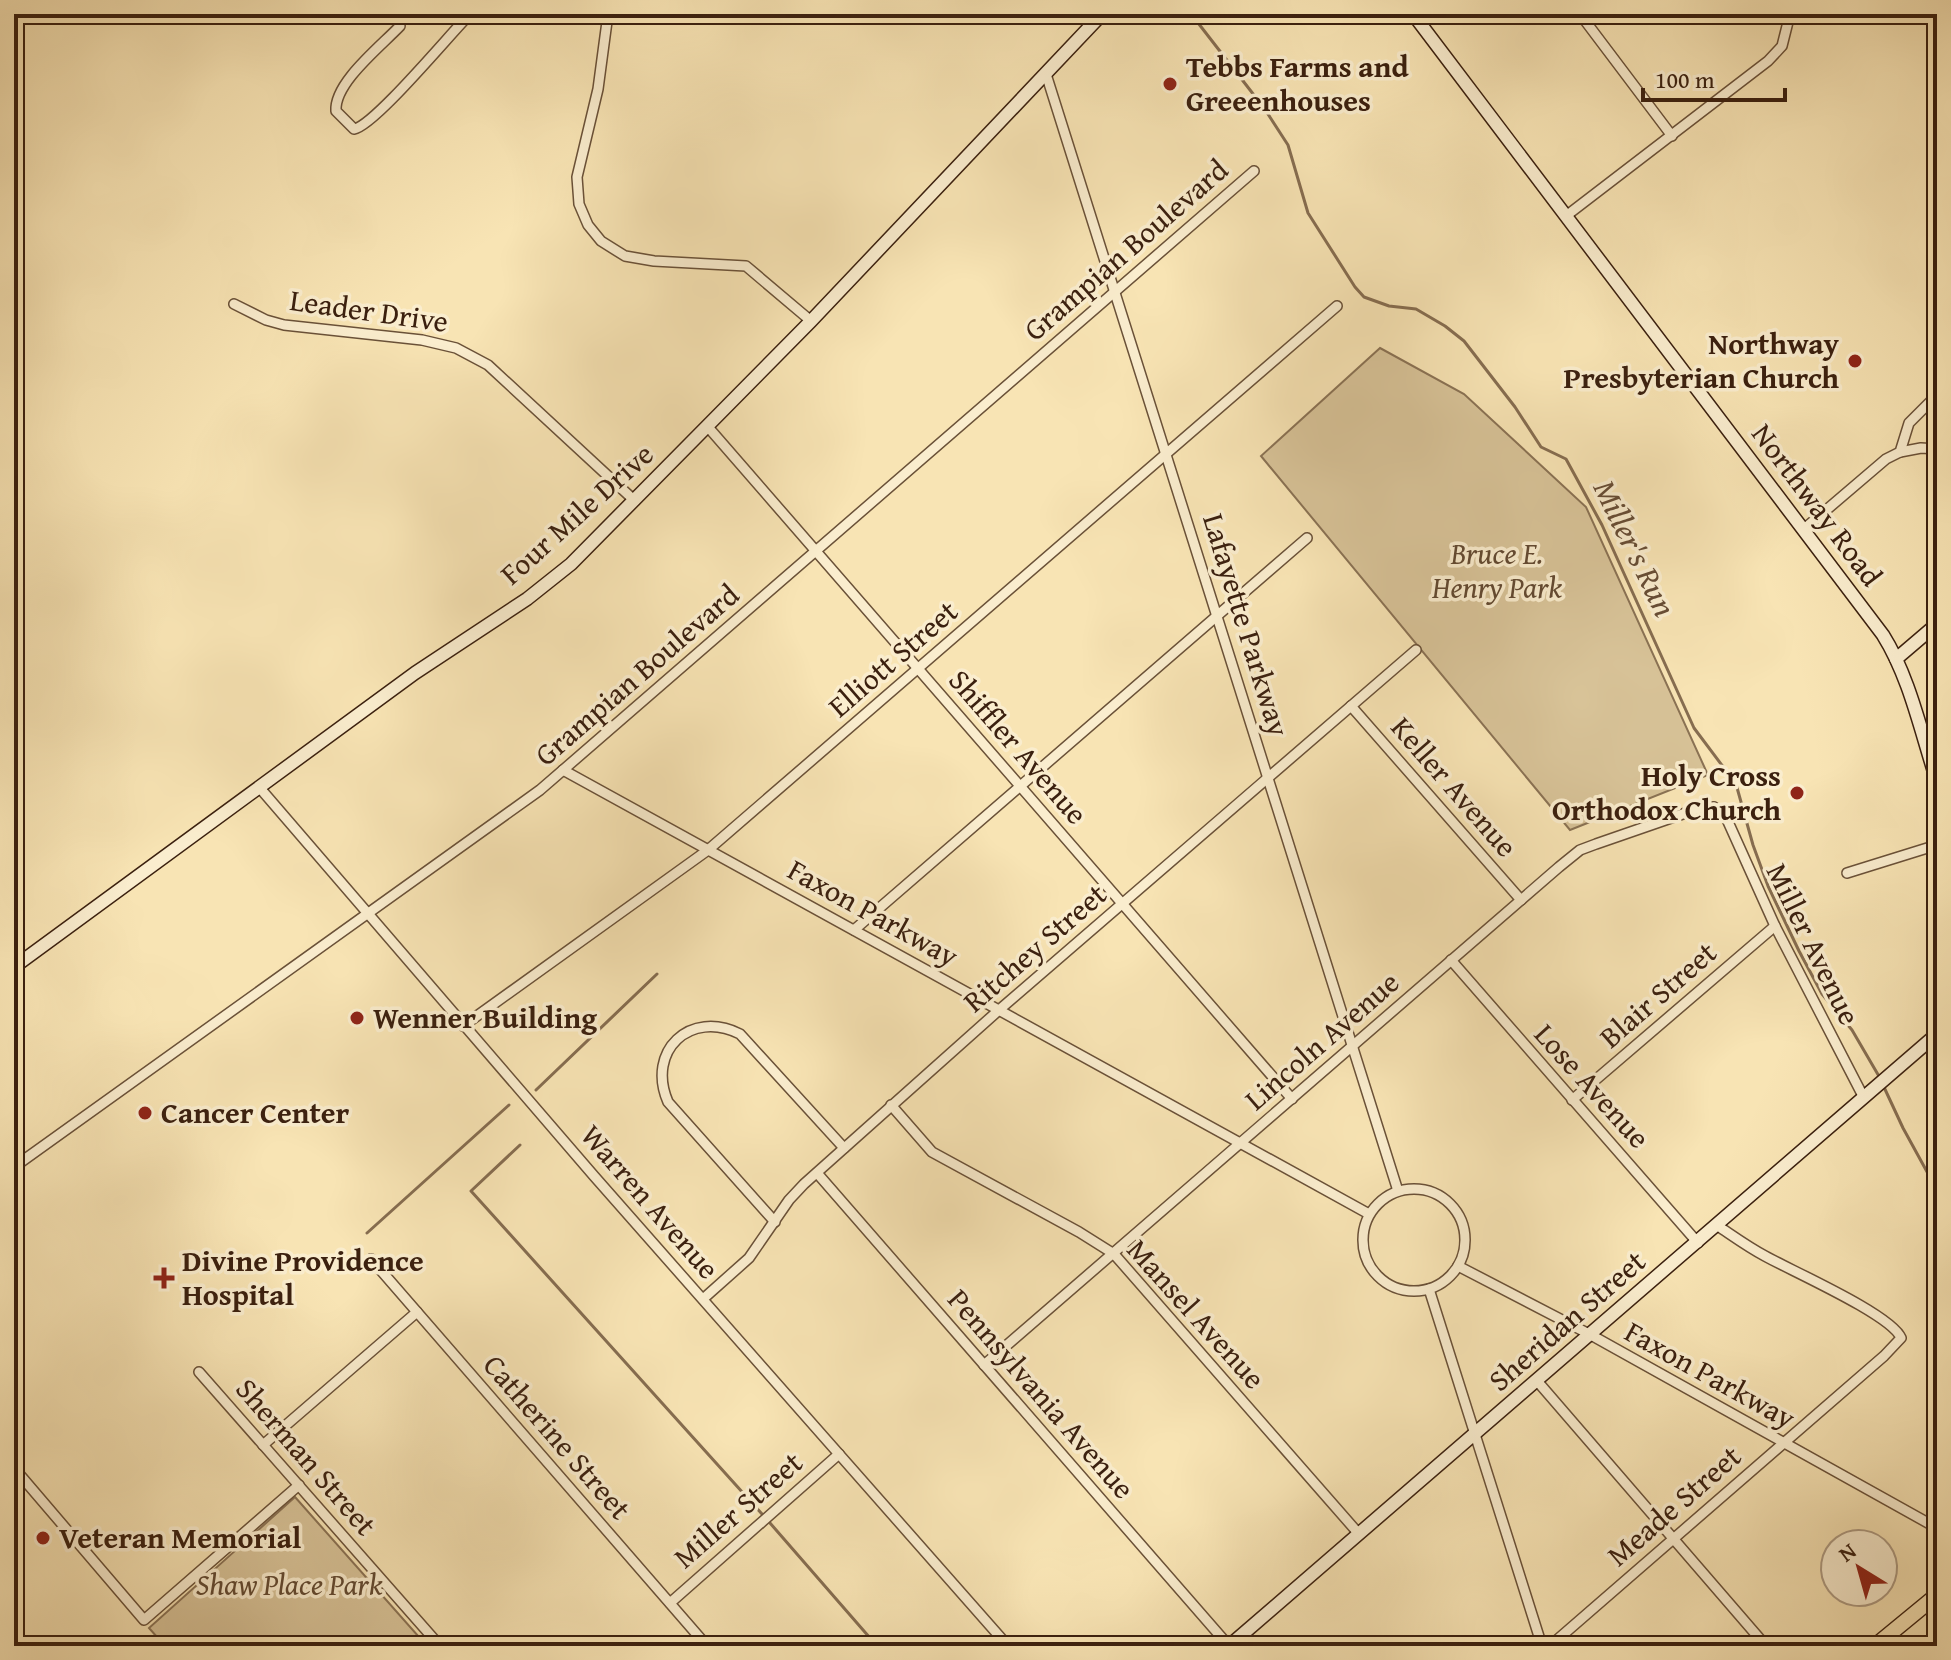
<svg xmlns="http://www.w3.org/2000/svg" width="1951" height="1660" font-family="'Gentium Book Plus',serif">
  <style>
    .green { fill: #d8c398; stroke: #8a7254; stroke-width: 2 }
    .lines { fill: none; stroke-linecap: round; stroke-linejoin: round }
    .stream { stroke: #866d50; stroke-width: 3 }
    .street-casing { stroke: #6a5138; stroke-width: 12 }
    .secondary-casing { stroke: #3b200f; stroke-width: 15 }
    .primary-casing { stroke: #3b200f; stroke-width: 17 }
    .street { stroke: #faedce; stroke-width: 9 }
    .secondary { stroke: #faedce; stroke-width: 12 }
    .primary { stroke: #f8e4b4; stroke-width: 14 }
    .poi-dot { fill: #8f2418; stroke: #faedce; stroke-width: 3 }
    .labels { text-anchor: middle; stroke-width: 7; stroke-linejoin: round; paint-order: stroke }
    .poi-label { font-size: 30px; font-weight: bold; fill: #3b200f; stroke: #faedce; text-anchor: start }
    .street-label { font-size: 30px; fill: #3b200f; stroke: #faedce }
    .park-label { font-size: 30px; font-style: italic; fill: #624931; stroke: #faedce }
    .water-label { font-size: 32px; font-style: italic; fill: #674d35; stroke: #faedce }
  </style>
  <rect width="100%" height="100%" fill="#f8e4b4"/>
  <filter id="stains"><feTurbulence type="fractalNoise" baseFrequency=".0025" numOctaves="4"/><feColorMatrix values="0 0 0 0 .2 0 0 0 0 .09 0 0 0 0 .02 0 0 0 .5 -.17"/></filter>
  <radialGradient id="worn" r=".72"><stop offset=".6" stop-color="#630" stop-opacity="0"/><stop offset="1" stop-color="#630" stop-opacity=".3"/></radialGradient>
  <g class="green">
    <path d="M1380 348 1464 394 1586 507 1708 775 1570 830 1261 456Z"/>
    <path d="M295 1497 427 1646H165L149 1628Z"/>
  </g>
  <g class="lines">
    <g class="stream">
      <path d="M1195 14V19L1264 108 1288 145 1308 213 1355 287 1364 297 1389 306 1416 309 1445 326 1464 341 1515 407 1541 447 1566 459 1602 525 1694 728 1736 784 1753 845 1768 886 1799 951 1822 994 1852 1030 1880 1078"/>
      <path d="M1883 1085 1903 1128 1937 1190"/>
      <path d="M536 1090 657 974"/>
      <path d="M520 1145 471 1191 762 1514"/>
      <path d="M367 1233 509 1105"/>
      <path d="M770 1523 877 1646"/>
    </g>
    <defs>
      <g id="street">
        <path d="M608 14 598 89 577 177 579 204 588 225 601 241 625 256 654 261 746 266 811 321"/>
        <path d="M1580 14 1672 136"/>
        <path d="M1931 14 1937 22"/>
        <path d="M400 26C380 47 334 83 336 111L354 129C374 126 450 34 470 14"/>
        <path d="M1046 74 1398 1191"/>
        <path d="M1566 216 1768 61 1782 46 1790 14"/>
        <path d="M234 304 266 320 284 325 422 340 456 348 488 365 635 501"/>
        <path d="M708 427 1292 1099"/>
        <path d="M1900 452 1921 448 1937 449"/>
        <path d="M1804 529 1886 459 1900 452 1909 423 1937 395"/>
        <path d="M1351 706 1521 900"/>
        <path d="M563 770 1369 1214"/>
        <path d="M259 787 594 1176 1008 1646"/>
        <path d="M1847 873 1937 845"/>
        <path d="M854 930 1307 538"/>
        <path d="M1451 960 1698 1243"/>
        <path d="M463 1026 708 850 1337 306"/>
        <path d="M1572 1100 1775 926"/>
        <path d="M891 1105 932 1152 1079 1232 1114 1254 1359 1534"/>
        <path d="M14 1167 540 790 1254 171"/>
        <path d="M817 1173 1229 1646"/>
        <circle cx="1414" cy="1240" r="51"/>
        <path d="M775 1222 668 1102C646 1051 690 1009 740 1034L844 1148"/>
        <path d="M371 1259 707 1646"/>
        <path d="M1458 1266 1591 1335 1937 1528"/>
        <path d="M1429 1289 1542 1646"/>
        <path d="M703 1299 749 1258 789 1200 804 1184 999 1010 1416 650"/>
        <path d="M984 1365 1559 867 1580 850 1596 844 1700 808 1714 807 1725 815 1775 926 1864 1098"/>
        <path d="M199 1372 440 1646"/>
        <path d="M1538 1382 1766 1646"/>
        <path d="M263 1445 417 1312"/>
        <path d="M14 1468 144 1620 299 1485"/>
        <path d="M670 1603 839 1454"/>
        <path d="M1550 1646 1884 1356 1901 1338C1892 1315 1792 1271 1765 1256 1748 1247 1733 1236 1718 1226"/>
      </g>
      <g id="secondary">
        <path d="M1413 14 1883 635C1910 678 1921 733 1937 781"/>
        <path d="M1896 659 1937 624"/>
        <path d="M14 967 415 673 527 599 571 564 811 321 1102 14"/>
        <path d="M1229 1646 1937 1034"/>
      </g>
      <path id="primary" d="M1875 1646 1937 1595"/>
    </defs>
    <use href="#street" class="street-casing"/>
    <use href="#secondary" class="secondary-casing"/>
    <use href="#primary" class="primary-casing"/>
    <use href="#street" class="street"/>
    <use href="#secondary" class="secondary"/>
    <use href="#primary" class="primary"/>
  </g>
  <g class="poi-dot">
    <circle cx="1170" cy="84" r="8"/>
    <circle cx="1855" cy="361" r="8"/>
    <circle cx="1797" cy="793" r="8"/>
    <circle cx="357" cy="1018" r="8"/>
    <circle cx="145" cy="1113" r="8"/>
    <path d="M160 1266h8v8h8v8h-8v8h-8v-8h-8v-8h8z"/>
    <circle cx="43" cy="1538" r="8"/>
  </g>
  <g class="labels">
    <g class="poi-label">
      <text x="1186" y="77">Tebbs Farms and<tspan x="1186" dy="34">Greeenhouses</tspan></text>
      <text x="1839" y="354" text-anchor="end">Northway<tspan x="1839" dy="34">Presbyterian Church</tspan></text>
      <text x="1781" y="786" text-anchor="end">Holy Cross<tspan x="1781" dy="34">Orthodox Church</tspan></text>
      <text x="373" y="1028">Wenner Building</text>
      <text x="161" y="1123">Cancer Center</text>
      <text x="182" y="1271">Divine Providence<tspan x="182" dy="34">Hospital</tspan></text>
      <text x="59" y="1548">Veteran Memorial</text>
    </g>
    <g class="street-label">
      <text transform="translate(1126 250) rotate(-41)" y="10">Grampian Boulevard</text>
      <text transform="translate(369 311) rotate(8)" y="10">Leader Drive</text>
      <text transform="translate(1817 505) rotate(53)" y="10">Northway Road</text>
      <text transform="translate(577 514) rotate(-42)" y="10">Four Mile Drive</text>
      <text transform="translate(1246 625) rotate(73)" y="10">Lafayette Parkway</text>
      <text transform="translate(893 659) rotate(-41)" y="10">Elliott Street</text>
      <text transform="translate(637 675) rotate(-41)" y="10">Grampian Boulevard</text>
      <text transform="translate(1018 747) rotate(49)" y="10">Shiffler Avenue</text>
      <text transform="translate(1454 787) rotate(49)" y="10">Keller Avenue</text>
      <text transform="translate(873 913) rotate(29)" y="10">Faxon Parkway</text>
      <text transform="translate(1813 944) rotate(64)" y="10">Miller Avenue</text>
      <text transform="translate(1035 948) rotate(-41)" y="10">Ritchey Street</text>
      <text transform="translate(1658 995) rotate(-41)" y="10">Blair Street</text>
      <text transform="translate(1322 1041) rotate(-41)" y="10">Lincoln Avenue</text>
      <text transform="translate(1592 1086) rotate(48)" y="10">Lose Avenue</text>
      <text transform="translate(650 1202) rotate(49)" y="10">Warren Avenue</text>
      <text transform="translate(1196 1314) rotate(48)" y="10">Mansel Avenue</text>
      <text transform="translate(1567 1321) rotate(-41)" y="10">Sheridan Street</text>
      <text transform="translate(1710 1375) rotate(29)" y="10">Faxon Parkway</text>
      <text transform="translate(1041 1394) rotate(49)" y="10">Pennsylvania Avenue</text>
      <text transform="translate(557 1437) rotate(49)" y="10">Catherine Street</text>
      <text transform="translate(306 1457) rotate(49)" y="10">Sherman Street</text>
      <text transform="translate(1674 1506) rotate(-41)" y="10">Meade Street</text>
      <text transform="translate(738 1510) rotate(-41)" y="10">Miller Street</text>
    </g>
    <g class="park-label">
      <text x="1497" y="564">Bruce E.<tspan x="1497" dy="34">Henry Park</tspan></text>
      <text x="289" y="1595">Shaw Place Park</text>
    </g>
    <g class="water-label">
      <text transform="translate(1635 548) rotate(64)" y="11">Miller's Run</text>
    </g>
  </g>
  <rect width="1951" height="1660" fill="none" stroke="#f8e4b4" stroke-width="48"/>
  <rect x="16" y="16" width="1919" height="1628" fill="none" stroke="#3b200f" stroke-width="4"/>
  <rect x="24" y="24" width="1903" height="1612" fill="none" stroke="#3b200f" stroke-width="2"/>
  <g transform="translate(1859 1568) rotate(323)"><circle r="38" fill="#faedce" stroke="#ae9b82" stroke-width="2"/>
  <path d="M0-6L14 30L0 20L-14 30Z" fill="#8f2418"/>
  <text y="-12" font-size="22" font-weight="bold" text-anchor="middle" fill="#3b200f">N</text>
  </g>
  <path d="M1643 88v12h142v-12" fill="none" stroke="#3b200f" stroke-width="4"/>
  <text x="1655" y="88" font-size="24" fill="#3b200f" stroke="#faedce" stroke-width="6" paint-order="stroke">100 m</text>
  <rect width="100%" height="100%" filter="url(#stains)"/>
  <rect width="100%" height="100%" fill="url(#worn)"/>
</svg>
